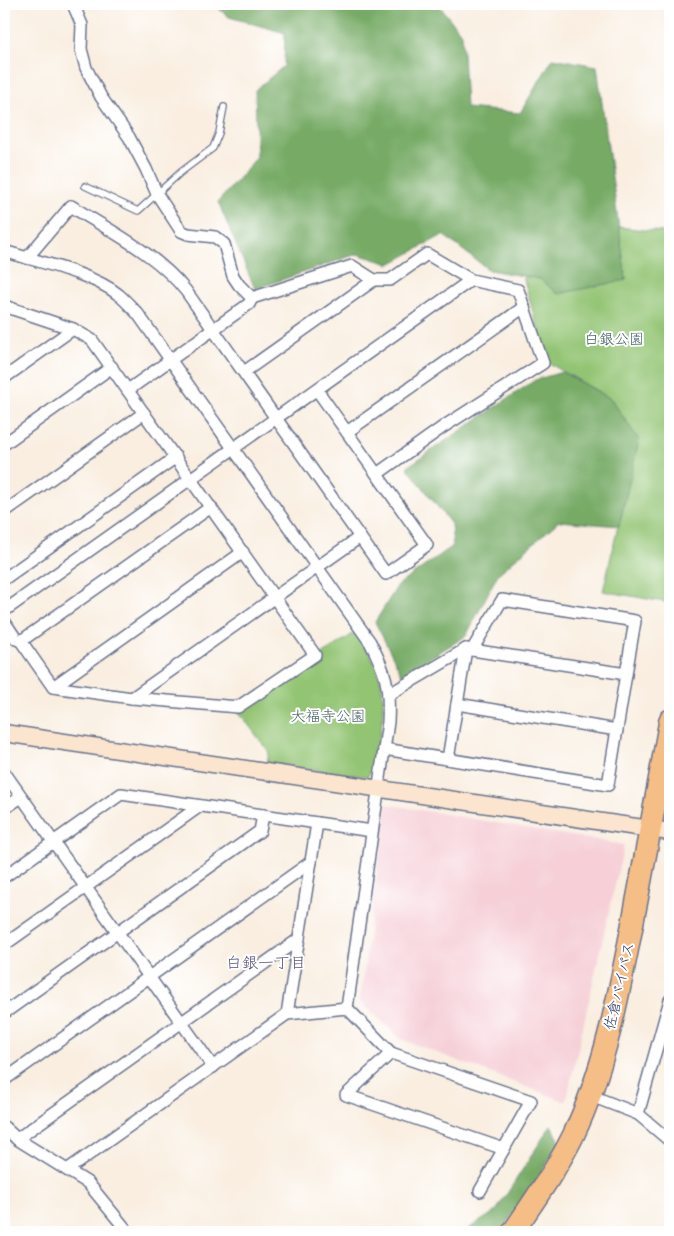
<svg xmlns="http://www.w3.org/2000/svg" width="674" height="1236" font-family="Sriracha,'Klee One',sans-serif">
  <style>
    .built { fill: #f6cfd7 }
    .green { fill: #93c473; stroke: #577a68 }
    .forest { fill: #76aa65; stroke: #486c62 }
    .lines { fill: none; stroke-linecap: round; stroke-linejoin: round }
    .lane-casing { stroke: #69728c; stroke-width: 8 }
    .street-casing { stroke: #69728c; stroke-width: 14 }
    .secondary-casing { stroke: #69728c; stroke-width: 19 }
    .highway-casing { stroke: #69728c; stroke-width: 24 }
    .lane { stroke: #fff; stroke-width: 5.5 }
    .street { stroke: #fff; stroke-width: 11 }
    .secondary { stroke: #fbe5cf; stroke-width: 16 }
    .highway { stroke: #f6be87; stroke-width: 21 }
    .labels { text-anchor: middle; stroke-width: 4; stroke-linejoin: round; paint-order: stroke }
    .park-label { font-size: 15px; fill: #456365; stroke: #fff }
    .street-label { font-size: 15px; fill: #1b2f5e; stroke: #fff }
    .neighbourhood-label { font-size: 16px; fill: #5c577c; stroke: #fff }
  </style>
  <rect width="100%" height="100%" fill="#fff"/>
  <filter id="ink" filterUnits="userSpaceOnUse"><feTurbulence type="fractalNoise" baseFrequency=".02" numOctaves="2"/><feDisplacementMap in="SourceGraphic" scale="10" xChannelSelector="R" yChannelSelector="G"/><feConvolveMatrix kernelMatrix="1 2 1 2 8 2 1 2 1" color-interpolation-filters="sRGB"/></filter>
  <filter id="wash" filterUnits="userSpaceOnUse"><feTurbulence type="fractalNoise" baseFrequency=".0096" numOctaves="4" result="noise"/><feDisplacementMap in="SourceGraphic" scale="20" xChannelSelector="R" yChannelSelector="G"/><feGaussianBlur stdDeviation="1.12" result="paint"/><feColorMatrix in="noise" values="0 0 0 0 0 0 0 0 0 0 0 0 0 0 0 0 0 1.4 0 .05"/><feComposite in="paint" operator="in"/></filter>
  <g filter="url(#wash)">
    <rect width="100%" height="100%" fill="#f9eee0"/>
    <path class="built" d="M386 804 624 845 566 1102 401 1039 360 1001Z"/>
    <g class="green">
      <path d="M619 227 670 233V603L603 591 638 439 611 399 547 362 523 276 540 279 626 280Z"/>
      <path d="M356 632C385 673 388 695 378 745 376 757 375 768 367 777L267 763 269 752 238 711Z"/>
    </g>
    <g class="forest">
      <path d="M213 4H438L462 34 466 108 520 113 553 58 597 66 626 280 558 294 540 279 489 270 443 235 390 264 357 254 255 289 218 202 257 157 255 90 284 66 285 33 229 17Z"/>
      <path d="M562 372 611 399 639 440 619 526 559 521 498 574 466 636 402 675 375 622 398 585 453 546 451 524 407 467 535 380Z"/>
      <path d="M551 1125 561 1143 501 1232H466L465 1231 496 1211Z"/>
    </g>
  </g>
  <g filter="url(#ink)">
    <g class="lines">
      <defs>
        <path id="lane" d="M85 186 138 211 181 172 213 148 219 133 224 107"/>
        <g id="street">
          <path d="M73 4 82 25 81 49 86 68 101 97 129 137 146 169 157 194 181 231 188 234 215 237 224 244 233 276 239 285 252 298 249 304 128 390"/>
          <path d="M4 251C38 262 92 273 119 295 126 301 132 308 138 314L370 642C386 672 390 687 388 722L347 1008"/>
          <path d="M27 258 71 206C110 231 157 254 186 291L386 574 427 545 317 390"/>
          <path d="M252 298 352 266 374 280H390L427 254 471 280 518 290 543 363 443 427 377 474"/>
          <path d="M4 306 73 329 92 340 315 655 238 707 132 698 53 687 21 641 16 639 4 621"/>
          <path d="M244 372 374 280"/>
          <path d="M4 378 73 329"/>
          <path d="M347 432 524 307"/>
          <path d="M4 444 112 367"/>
          <path d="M4 512 144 413"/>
          <path d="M4 579 176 457"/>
          <path d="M4 611 471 280"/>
          <path d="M21 641 211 507"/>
          <path d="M472 650 502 600 635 621 626 674"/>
          <path d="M53 687 243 552"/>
          <path d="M132 698 360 537"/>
          <path d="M457 704 617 730"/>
          <path d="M384 749 608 785 626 674 466 649 388 695"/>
          <path d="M448 759 466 649"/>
          <path d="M4 772 213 1067"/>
          <path d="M4 809 21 797"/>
          <path d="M317 823 372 831"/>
          <path d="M4 877 121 794 317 823 287 1014"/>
          <path d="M4 945 200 806"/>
          <path d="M4 1013 260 831 263 815"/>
          <path d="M391 1053 531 1101 480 1191"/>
          <path d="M4 1080 311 862"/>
          <path d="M589 1095 638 1114 670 1141"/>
          <path d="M638 1114 670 1000"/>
          <path d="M4 1127 17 1139 88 1183 128 1232"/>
          <path d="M17 1139 299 939"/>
          <path d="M67 1170 287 1014 347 1008 391 1053 346 1095 504 1149"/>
        </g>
        <path id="secondary" d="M4 733 670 832"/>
        <path id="highway" d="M513 1232C534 1201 556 1170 573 1136 605 1069 619 994 633 921 646 854 658 787 670 720"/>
      </defs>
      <use href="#lane" class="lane-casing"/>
      <use href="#street" class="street-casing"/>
      <use href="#secondary" class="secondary-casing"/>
      <use href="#highway" class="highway-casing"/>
      <use href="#lane" class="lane"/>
      <use href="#street" class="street"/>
      <use href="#secondary" class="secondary"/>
      <use href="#highway" class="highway"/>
    </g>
  </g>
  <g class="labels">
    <g class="park-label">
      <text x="614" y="344">白銀公園</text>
      <text x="328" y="721">大福寺公園</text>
    </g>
    <g class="street-label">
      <text transform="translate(619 986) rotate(-77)" y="5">佐倉バイパス</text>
    </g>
    <g class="neighbourhood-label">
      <text x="266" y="968">白銀一丁目</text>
    </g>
  </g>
  <rect width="674" height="1236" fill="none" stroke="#fff" stroke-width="20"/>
</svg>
